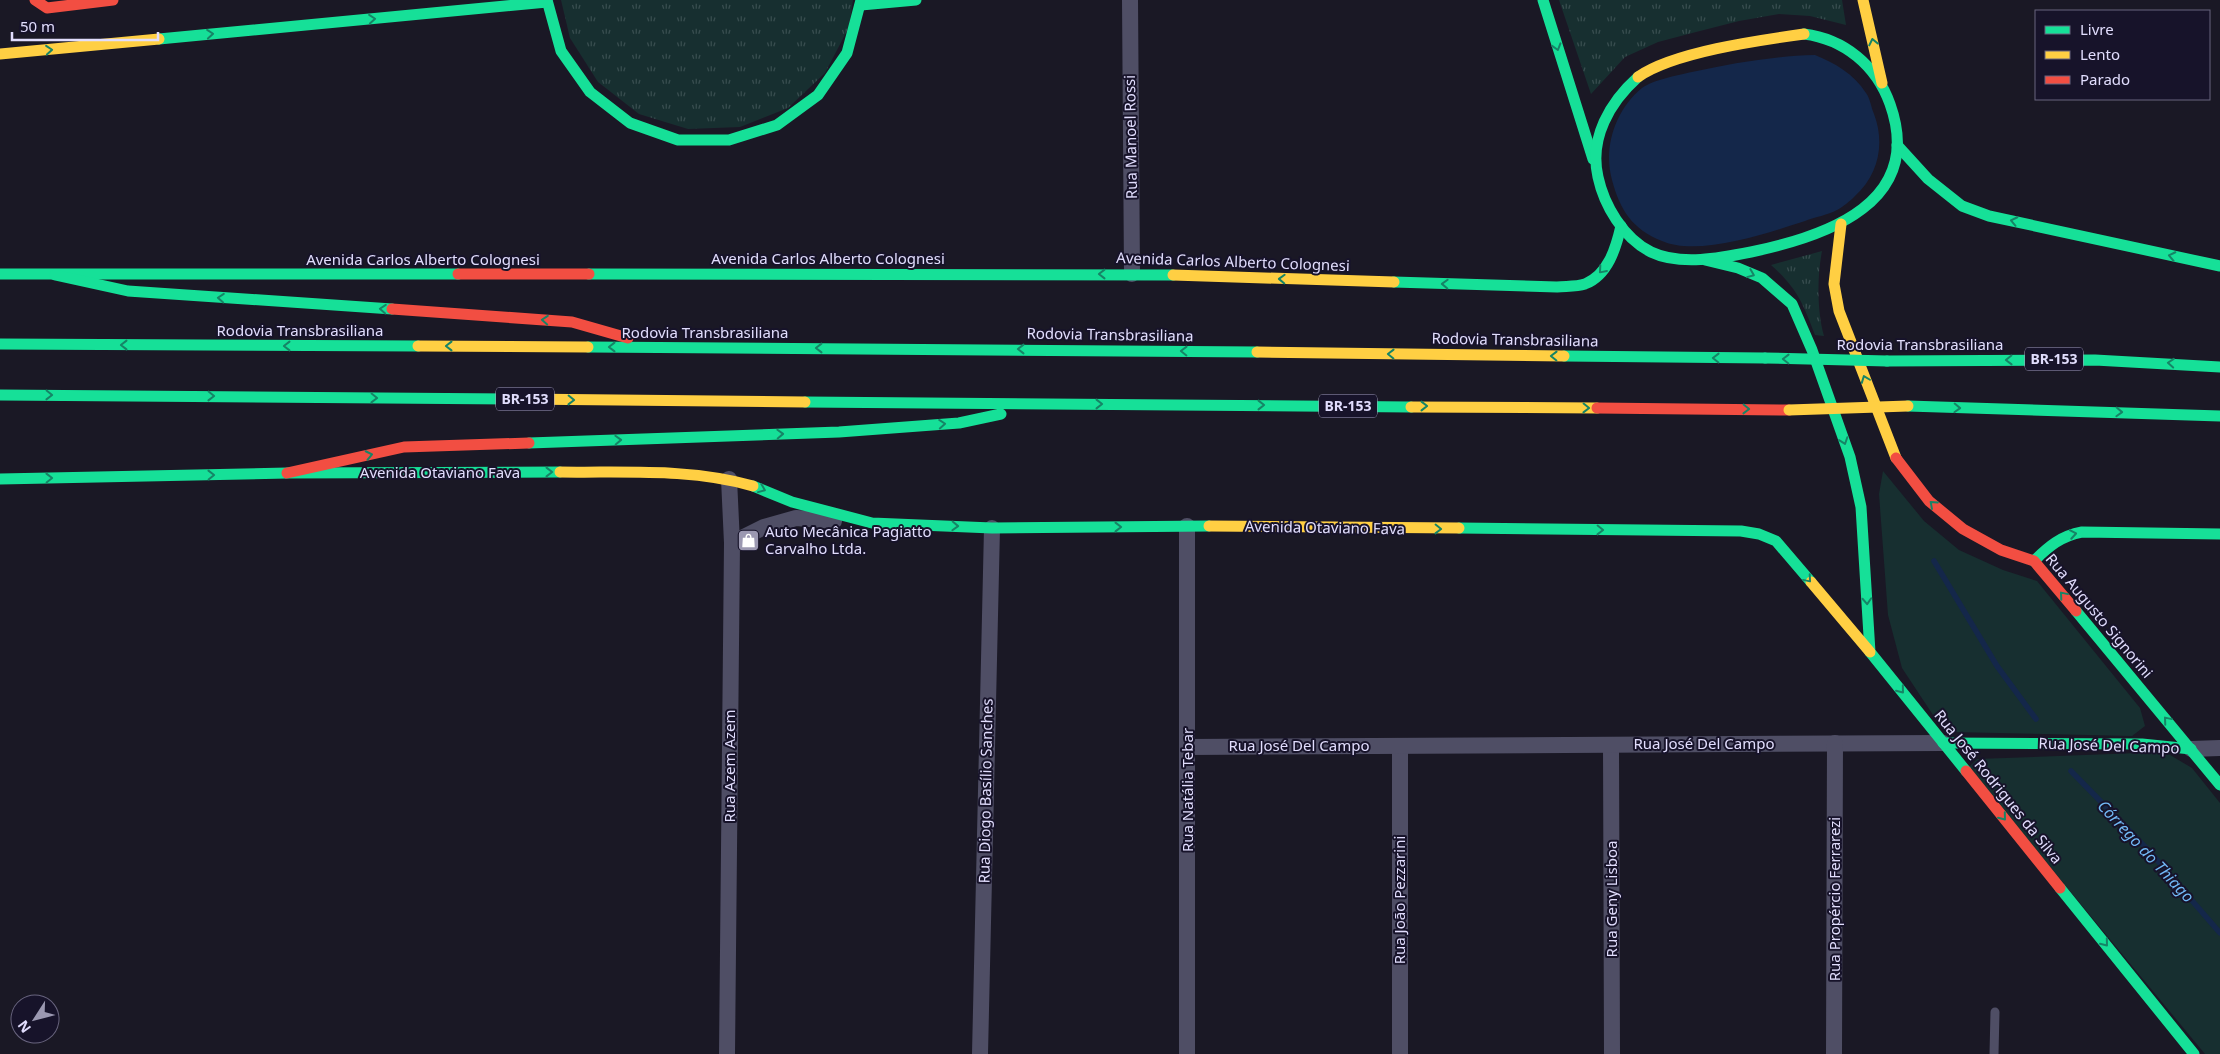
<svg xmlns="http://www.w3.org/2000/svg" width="2220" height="1054" font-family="'Noto Sans',sans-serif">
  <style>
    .grass { fill: url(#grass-tufts) }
    .green { fill: #172f30 }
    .water { fill: #14274a }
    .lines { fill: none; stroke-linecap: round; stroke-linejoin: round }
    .stream { stroke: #14274a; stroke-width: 5.5 }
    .lane { stroke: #4f4e65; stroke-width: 9 }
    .street { stroke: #4f4e65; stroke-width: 16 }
    .fast { stroke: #16e098; stroke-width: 11 }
    .slow { stroke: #ffcf43; stroke-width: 11 }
    .jam { stroke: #f24e42; stroke-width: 11 }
    .fast-bridge { stroke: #16e098; stroke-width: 11 }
    .slow-bridge { stroke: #ffcf43; stroke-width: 11 }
    .oneway { stroke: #168466 }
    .labels { text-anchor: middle; stroke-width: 4; stroke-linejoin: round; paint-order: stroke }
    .shield { fill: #17132a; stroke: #a4a0be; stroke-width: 1 }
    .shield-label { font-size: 14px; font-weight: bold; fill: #e1ddfd }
    .street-label { font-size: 15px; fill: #e1ddfd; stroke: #17132a }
    .poi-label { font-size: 15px; fill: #e1ddfd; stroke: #17132a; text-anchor: start }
    .water-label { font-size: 16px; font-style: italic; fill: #72b9f6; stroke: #17132a }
  </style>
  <defs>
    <pattern id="grass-tufts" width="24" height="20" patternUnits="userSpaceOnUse" patternTransform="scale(1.25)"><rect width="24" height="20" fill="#172f30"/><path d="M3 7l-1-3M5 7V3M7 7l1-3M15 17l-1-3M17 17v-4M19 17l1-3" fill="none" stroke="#384d4f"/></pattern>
  </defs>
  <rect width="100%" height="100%" fill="#1a1825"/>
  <g class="grass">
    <path d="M561 0H853L849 27 825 73 788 108 740 127 688 129 639 114 598 82 570 38Z"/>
    <path d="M1559 0H1842L1846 25 1810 16 1779 14 1739 21 1696 32 1658 42 1625 57 1591 94Z"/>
    <path d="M1822 251C1817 276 1817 312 1824 336L1815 335C1803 303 1797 288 1771 265Z"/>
  </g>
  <g class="green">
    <path d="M1883 471 1924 521 1959 550 2003 570 2037 581 2140 708 2145 726 2132 736 1951 732 1939 724 1902 668 1888 615 1879 494Z"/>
    <path d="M2165 752 2192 768 2220 803V1054H2205L1968 768 1977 759Z"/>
  </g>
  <path class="water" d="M1815 55C1835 63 1854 74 1866 93 1870 98 1871 107 1874 114 1885 143 1879 174 1855 196 1850 201 1843 207 1837 210 1828 215 1815 217 1805 221 1768 233 1698 257 1662 241 1632 229 1620 210 1612 180 1603 148 1615 110 1642 88 1653 80 1678 75 1692 72 1733 63 1773 56 1815 55Z"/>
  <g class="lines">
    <g class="stream">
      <path d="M1934 561 1997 666 2036 719"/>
      <path d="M2071 771 2150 852 2220 933"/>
    </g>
    <path class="lane" d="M1994 1054 1995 1012"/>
    <g class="street">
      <path d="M1130 0 1132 274"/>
      <path d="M732 543 764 527 796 518 834 521"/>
      <path d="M1611 745 1612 1054"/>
      <path d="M1400 746V1054"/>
      <path d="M1188 747 1943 743"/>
      <path d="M2191 749 2220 748"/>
      <path d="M727 1054 732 543 729 479"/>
      <path d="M980 1054 992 528"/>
      <path d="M1187 1054V526"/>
      <path d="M1834 1054 1835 743"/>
    </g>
    <g class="fast">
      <path d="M547 0 561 51 590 92 630 123 678 140H729L777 125 818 95 847 53 861 0"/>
      <path d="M1543 0 1593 159"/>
      <path d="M861 5 916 0"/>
      <path d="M159 39 547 2"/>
      <path d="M1638 77C1610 102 1589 138 1598 177 1604 205 1623 238 1651 252 1680 266 1721 258 1751 252 1828 236 1925 202 1890 104 1876 65 1844 39 1804 34"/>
      <path d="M1897 145 1928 179 1962 206 1989 216 2220 266"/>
      <path d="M1705 260 1738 268 1762 278 1792 304 1812 350 1850 457 1861 507 1870 652 1966 771"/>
      <path d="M0 274H458"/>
      <path d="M589 274 1173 275"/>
      <path d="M55 275 128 291 392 309"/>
      <path d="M1394 282 1557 287C1566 286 1576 287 1585 284 1608 275 1616 248 1621 226"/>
      <path d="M0 344 418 346"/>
      <path d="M588 347 1257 352"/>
      <path d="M1564 356 1765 358"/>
      <path d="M1887 361 2095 360 2220 367"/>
      <path d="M0 395 520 399"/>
      <path d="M805 402 1411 407"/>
      <path d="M1908 406 2220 416"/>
      <path d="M529 443 839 432 959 423 1001 414"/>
      <path d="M0 479 287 473 560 472"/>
      <path d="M753 486 792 502 872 523 992 528 1209 526"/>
      <path d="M1459 528 1741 531 1759 534 1776 541 1811 582"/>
      <path d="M2034 561C2049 546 2061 536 2082 532L2220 534"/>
      <path d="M2076 611 2220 785"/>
      <path d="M1943 743 2142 744 2191 749"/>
      <path d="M2060 888 2194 1054"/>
    </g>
    <g class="slow">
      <path d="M1863 0 1882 83"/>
      <path d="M0 54 159 39"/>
      <path d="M1638 77C1673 52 1761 40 1804 34"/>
      <path d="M1841 224 1834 284 1839 311 1896 458"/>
      <path d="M1173 275 1394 282"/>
      <path d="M418 346 588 347"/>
      <path d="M1257 352 1564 356"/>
      <path d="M520 399 805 402"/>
      <path d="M1411 407 1597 408"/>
      <path d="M560 472C624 473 691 468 753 486"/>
      <path d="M1209 526 1459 528"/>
      <path d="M1811 582 1870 652"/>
    </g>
    <g class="jam">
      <path d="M35 0 47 8 113 0"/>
      <path d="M458 274H589"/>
      <path d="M392 309 572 322 628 338"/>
      <path d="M1597 408 1789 410"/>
      <path d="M1896 458 1929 501 1963 529 2001 550 2034 561 2076 611"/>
      <path d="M287 473 404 447 529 443"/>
      <path d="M1966 771 2060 888"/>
    </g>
    <path class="fast-bridge" d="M1765 358 1887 361"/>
    <path class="slow-bridge" d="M1789 410 1908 406"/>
  </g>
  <defs><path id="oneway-chevron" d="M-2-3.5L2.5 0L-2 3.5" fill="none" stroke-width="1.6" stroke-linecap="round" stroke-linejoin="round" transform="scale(1.25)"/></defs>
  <g class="oneway">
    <use href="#oneway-chevron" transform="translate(372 19) rotate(-5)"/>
    <use href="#oneway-chevron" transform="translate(210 34) rotate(-5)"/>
    <use href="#oneway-chevron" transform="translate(1873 42) rotate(-102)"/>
    <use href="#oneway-chevron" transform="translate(1557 47) rotate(73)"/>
    <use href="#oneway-chevron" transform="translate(49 50) rotate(-5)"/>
    <use href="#oneway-chevron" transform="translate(2014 221) rotate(-168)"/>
    <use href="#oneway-chevron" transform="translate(2172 256) rotate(-168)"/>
    <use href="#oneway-chevron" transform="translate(1602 270) rotate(131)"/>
    <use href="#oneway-chevron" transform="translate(1102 274) rotate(180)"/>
    <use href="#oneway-chevron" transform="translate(1751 274) rotate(22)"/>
    <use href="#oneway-chevron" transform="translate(1282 279) rotate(-178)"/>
    <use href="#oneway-chevron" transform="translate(1445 284) rotate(-178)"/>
    <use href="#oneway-chevron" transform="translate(221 298) rotate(-176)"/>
    <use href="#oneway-chevron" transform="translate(383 309) rotate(-176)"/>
    <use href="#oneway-chevron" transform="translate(545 320) rotate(-176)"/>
    <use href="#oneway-chevron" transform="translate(124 345) rotate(-180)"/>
    <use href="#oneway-chevron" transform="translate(287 346) rotate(-180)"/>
    <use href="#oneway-chevron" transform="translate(449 346) rotate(-180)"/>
    <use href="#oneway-chevron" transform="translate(612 347) rotate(-180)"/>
    <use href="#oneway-chevron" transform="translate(819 348) rotate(-180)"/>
    <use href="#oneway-chevron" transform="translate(1021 349) rotate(-180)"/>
    <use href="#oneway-chevron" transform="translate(1184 351) rotate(-179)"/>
    <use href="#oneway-chevron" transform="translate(1391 354) rotate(-179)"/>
    <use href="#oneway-chevron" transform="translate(1554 356) rotate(-179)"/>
    <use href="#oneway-chevron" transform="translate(1716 358) rotate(-179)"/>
    <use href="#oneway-chevron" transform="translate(1786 359) rotate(-179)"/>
    <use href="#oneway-chevron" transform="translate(2009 360) rotate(179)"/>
    <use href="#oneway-chevron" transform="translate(2171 363) rotate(-176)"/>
    <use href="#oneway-chevron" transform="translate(1865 379) rotate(-111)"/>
    <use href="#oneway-chevron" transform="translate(49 395) rotate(1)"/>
    <use href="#oneway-chevron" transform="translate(211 396) rotate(1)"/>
    <use href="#oneway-chevron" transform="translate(374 398) rotate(1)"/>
    <use href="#oneway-chevron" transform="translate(571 400) rotate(1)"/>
    <use href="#oneway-chevron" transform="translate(1099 404)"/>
    <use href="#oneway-chevron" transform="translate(1261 405)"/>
    <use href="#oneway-chevron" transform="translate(1424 406)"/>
    <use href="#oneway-chevron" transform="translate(1586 408) rotate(1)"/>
    <use href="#oneway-chevron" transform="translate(1957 408) rotate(2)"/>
    <use href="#oneway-chevron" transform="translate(1746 409) rotate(1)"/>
    <use href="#oneway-chevron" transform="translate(2119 412) rotate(2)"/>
    <use href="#oneway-chevron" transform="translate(942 424) rotate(-4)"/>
    <use href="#oneway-chevron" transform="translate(780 434) rotate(-2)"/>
    <use href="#oneway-chevron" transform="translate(618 440) rotate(-2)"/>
    <use href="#oneway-chevron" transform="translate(1844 441) rotate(71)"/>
    <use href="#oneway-chevron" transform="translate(369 455) rotate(-12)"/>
    <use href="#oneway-chevron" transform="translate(549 472)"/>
    <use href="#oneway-chevron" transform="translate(211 475) rotate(-1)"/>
    <use href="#oneway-chevron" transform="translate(49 478) rotate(-1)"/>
    <use href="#oneway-chevron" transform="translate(762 489) rotate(22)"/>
    <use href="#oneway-chevron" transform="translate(1933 504) rotate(-138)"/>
    <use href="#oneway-chevron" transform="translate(955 526) rotate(2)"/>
    <use href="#oneway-chevron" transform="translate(1118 527)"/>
    <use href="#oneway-chevron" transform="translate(1438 529) rotate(1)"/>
    <use href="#oneway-chevron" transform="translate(1600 530) rotate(1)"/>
    <use href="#oneway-chevron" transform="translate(2073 534) rotate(-10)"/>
    <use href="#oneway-chevron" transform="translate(1808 579) rotate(50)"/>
    <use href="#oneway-chevron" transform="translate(2063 595) rotate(-130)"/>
    <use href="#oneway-chevron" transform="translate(1867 601) rotate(87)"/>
    <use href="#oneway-chevron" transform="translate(1901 690) rotate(51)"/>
    <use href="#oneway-chevron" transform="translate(2167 720) rotate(-130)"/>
    <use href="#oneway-chevron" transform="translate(2003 817) rotate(51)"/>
    <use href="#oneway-chevron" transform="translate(2105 943) rotate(51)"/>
  </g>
  <defs>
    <symbol id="shop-square" viewBox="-11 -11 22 22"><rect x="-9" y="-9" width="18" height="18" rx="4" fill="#9b98b1" stroke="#17132a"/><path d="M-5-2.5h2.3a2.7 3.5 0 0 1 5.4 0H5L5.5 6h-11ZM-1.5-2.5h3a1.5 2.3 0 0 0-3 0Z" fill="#fff"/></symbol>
  </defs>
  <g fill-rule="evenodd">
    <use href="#shop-square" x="736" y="528" width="25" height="25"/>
  </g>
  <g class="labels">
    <g class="shield">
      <rect x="2025" y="347.5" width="58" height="23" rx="4"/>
      <rect x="496" y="387.5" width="58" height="23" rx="4"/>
      <rect x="1319" y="394.5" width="58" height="23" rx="4"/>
    </g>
    <g class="shield-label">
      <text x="2054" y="364">BR-153</text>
      <text x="525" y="404">BR-153</text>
      <text x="1348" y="411">BR-153</text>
    </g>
    <g class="street-label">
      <text transform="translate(1131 137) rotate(-91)" y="5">Rua Manoel Rossi</text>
      <text x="828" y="264">Avenida Carlos Alberto Colognesi</text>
      <text x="423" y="265">Avenida Carlos Alberto Colognesi</text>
      <text transform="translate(1233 262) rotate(2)" y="5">Avenida Carlos Alberto Colognesi</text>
      <text x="300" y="336">Rodovia Transbrasiliana</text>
      <text x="705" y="338">Rodovia Transbrasiliana</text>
      <text transform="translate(1110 335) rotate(1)" y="5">Rodovia Transbrasiliana</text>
      <text transform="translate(1515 340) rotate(1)" y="5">Rodovia Transbrasiliana</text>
      <text x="1920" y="350">Rodovia Transbrasiliana</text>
      <text x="440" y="478">Avenida Otaviano Fava</text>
      <text transform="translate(1325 528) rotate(1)" y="5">Avenida Otaviano Fava</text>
      <text transform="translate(2099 616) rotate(50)" y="5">Rua Augusto Signorini</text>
      <text x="1704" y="749">Rua José Del Campo</text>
      <text x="1299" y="751">Rua José Del Campo</text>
      <text transform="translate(2109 746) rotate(2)" y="5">Rua José Del Campo</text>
      <text transform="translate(730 766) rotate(-90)" y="5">Rua Azem Azem</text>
      <text transform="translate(1998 787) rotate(51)" y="5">Rua José Rodrigues da Silva</text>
      <text transform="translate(1188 790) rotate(-90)" y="5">Rua Natália Tebar</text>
      <text transform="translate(986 791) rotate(-89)" y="5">Rua Diogo Basílio Sanches</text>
      <text transform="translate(1612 899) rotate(-90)" y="5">Rua Geny Lisboa</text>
      <text transform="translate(1835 899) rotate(-90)" y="5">Rua Propércio Ferrarezi</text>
      <text transform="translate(1400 900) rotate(-90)" y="5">Rua João Pezzarini</text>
    </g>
    <g class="poi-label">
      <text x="765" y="537">Auto Mecânica Pagiatto<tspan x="765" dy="17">Carvalho Ltda.</tspan></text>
    </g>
    <g class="water-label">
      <text transform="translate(2146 851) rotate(47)" y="6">Córrego do Thiago</text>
    </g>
  </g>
  <rect x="2035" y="10" width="175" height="90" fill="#17132a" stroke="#68647e"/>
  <rect x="2045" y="26" width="25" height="8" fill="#16e098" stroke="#68647e"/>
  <text x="2080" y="35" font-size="15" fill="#e1ddfd">Livre</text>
  <rect x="2045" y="51" width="25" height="8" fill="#ffcf43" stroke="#68647e"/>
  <text x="2080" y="60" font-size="15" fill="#e1ddfd">Lento</text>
  <rect x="2045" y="76" width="25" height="8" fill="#f24e42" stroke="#68647e"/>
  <text x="2080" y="85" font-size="15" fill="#e1ddfd">Parado</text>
  <g transform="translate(35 1019) rotate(234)"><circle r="24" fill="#17132a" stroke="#68647e"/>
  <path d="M0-4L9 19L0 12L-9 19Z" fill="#9b98b1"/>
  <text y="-8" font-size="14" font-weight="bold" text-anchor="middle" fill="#e1ddfd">N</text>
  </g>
  <path d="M12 32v8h146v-8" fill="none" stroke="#e1ddfd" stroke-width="2.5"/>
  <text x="20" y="32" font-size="15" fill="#e1ddfd" stroke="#17132a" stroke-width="4" paint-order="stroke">50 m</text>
</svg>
